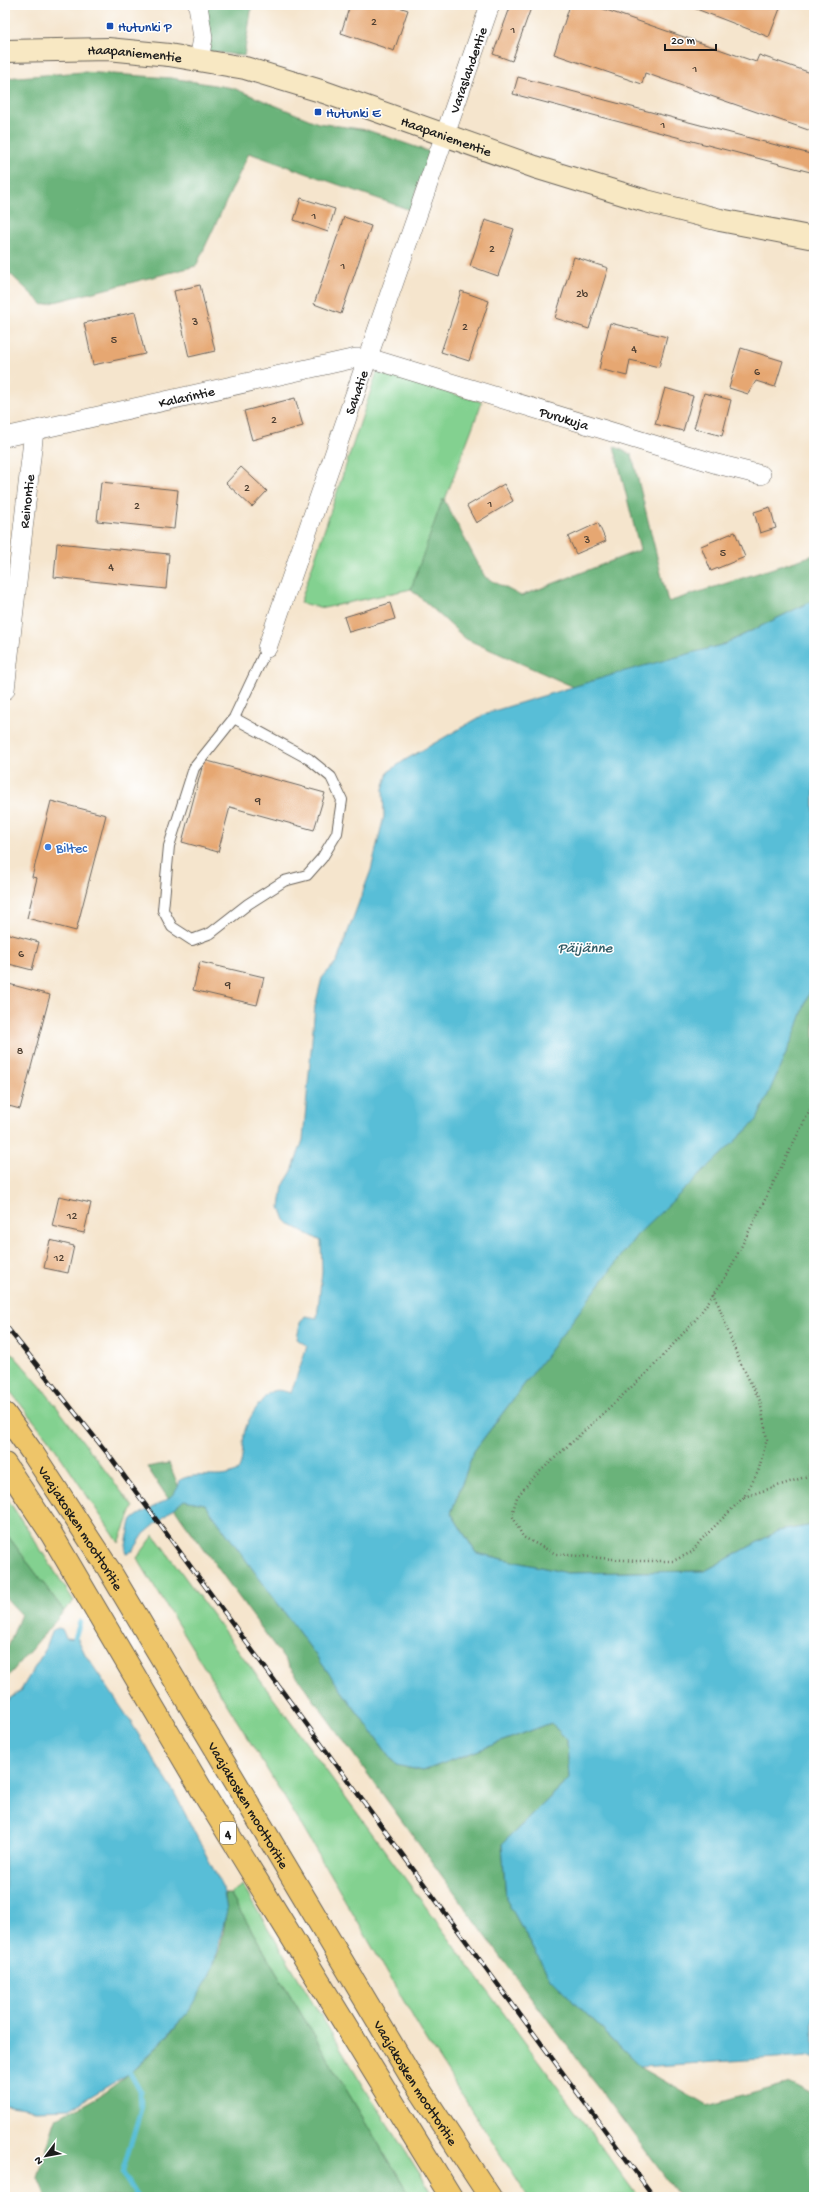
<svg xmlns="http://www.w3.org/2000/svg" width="819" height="2202" font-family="'Gochi Hand',sans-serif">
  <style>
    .green { fill: #83d190; stroke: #507656 }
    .forest { fill: #6ab37a; stroke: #43684b }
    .water { fill: #59bed7; stroke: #3a6d7a }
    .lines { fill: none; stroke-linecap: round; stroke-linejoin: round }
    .stream { stroke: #59bed7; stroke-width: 5 }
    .building { fill: #e6a772 }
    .lane-casing { stroke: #68625a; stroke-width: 12 }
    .street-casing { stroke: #68625a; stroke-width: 20 }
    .secondary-casing { stroke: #68625a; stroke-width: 24 }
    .highway-casing { stroke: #68625a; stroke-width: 24 }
    .path { stroke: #68625a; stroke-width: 2.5; stroke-dasharray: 1 3; stroke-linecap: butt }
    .lane { stroke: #fff; stroke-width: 10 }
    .street { stroke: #fff; stroke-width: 19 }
    .secondary { stroke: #f8e8c3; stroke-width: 22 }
    .highway { stroke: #eec569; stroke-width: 22 }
    .rail-casing { stroke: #1c1c1c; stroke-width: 4.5 }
    .rail { stroke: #fff; stroke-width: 3; stroke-dasharray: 9; stroke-linecap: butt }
    .transit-dot { fill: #1a4fb4; stroke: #fff; stroke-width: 1.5 }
    .shop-dot { fill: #3f7fe0; stroke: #fff; stroke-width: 1.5 }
    .labels { text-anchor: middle; stroke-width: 3; stroke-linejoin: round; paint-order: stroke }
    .number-label { font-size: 12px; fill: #4e3f32 }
    .shield { fill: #fff; stroke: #606060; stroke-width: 1 }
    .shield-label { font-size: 13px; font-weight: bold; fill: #1c1c1c }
    .transit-label { font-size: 14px; fill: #164399; stroke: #fff; text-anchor: start }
    .street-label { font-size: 14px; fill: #1c1c1c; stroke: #fff }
    .shop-label { font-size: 14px; fill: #366cbe; stroke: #fff; text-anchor: start }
    .water-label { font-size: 15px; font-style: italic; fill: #345d67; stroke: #fff }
  </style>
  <rect width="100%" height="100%" fill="#fff"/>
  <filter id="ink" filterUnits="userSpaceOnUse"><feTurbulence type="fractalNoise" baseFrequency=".025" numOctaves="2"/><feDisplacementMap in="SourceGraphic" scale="8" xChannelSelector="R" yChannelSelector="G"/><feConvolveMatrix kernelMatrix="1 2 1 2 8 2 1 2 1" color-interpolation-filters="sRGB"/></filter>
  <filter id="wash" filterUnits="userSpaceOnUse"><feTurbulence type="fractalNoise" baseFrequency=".012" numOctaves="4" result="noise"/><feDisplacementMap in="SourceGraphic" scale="16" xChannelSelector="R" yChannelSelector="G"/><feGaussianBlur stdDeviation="0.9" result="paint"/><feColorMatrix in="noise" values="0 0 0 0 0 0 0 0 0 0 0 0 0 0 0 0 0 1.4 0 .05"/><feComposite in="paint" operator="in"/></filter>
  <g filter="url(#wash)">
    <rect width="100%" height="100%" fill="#f5e5cd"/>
    <g class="green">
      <path d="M377 372 482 402 411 589 324 608 300 603Z"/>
      <path d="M5 1345 43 1389 133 1507 119 1543 50 1441 5 1385Z"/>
      <path d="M5 1495 74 1601 64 1611 5 1532Z"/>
      <path d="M154 1535 638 2197H528L427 2041 300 1823 137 1558Z"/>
      <path d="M242 1885 372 2100 435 2197H410L230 1894Z"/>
    </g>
    <g class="forest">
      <path d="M205 5H252L244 56 208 51Z"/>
      <path d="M83 72 171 78 233 88 318 123 367 130 430 152 410 210 249 153 196 266 43 305 5 269V78Z"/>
      <path d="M614 446 632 455 668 602 814 555V600L725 644 574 687 466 639 411 589 443 498 485 577 521 596 640 550Z"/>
      <path d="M814 972V1525L778 1531 705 1571 567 1573 476 1553 451 1513 474 1451 637 1234 757 1120Z"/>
      <path d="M169 1463 184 1500 205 1504 396 1765 423 1771 551 1723 567 1740 569 1779 502 1844 506 1899 550 1978 640 2067 707 2106 790 2083 814 2095V2197H680L501 1957 182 1519 147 1467Z"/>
      <path d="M5 1532 64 1611 5 1680V1654L21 1614 5 1597Z"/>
      <path d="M225 1894H230L410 2197H46L38 2178 56 2118C70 2111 86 2104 99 2096 161 2055 234 1973 225 1894Z"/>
    </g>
    <g class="water">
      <path d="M814 600V979L795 1033 757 1120 637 1235 474 1451 451 1513 476 1553 567 1573 705 1571 778 1531 814 1525V2059L807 2056 640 2067 550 1978 506 1899 502 1844 569 1779 567 1740 551 1723 423 1771 396 1765 205 1504 184 1500 144 1534 133 1551 126 1553 125 1550 131 1521C146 1506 177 1503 180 1480 197 1470 222 1482 237 1471 244 1466 242 1439 245 1430 248 1420 254 1411 260 1403 271 1389 273 1388 291 1393L307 1346 297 1339 300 1323 305 1316 317 1318 322 1272 321 1241 289 1224 285 1220 280 1207 283 1186 292 1171 303 1140 315 1006 322 978 337 961 371 870 384 816 383 789 388 772 405 760 487 713 625 671 725 644Z"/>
      <path d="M58 1628 62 1629 66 1638 78 1639 85 1654 129 1719 174 1792 223 1888 227 1910 224 1923 214 1963 208 1979 189 2011 158 2046 130 2073 69 2109 36 2110 5 2105V1702L21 1690 45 1650 53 1630Z"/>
    </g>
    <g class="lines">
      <g class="stream">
        <path d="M75 1638 80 1622"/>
        <path d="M130 2073 140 2091 141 2109 122 2173 137 2197"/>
      </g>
    </g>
    <g id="blocks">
      <g class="building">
        <path d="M350 5H393L408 10 394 51 341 33Z"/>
        <path d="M511 5H532L512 61 493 54Z"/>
        <path d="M570 5H592L756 62 759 55 814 74V132L645 73 642 84 554 54Z"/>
        <path d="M686 5H778L781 6 769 37Z"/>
        <path d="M518 77 814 155V173L513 94Z"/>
        <path d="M301 198 335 209 328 232 294 220Z"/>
        <path d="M344 217 371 226 341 314 314 304Z"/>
        <path d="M485 220 514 229 498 276 470 266Z"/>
        <path d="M574 257 608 268 589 329 555 318Z"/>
        <path d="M200 285 215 351 189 357 174 291Z"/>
        <path d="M461 291 489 301 469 361 441 352Z"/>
        <path d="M135 312 145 354 93 365 84 323Z"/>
        <path d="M610 323 667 337 659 367 630 360 627 376 599 369Z"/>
        <path d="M741 348 783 361 775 387 756 381 748 394 729 388Z"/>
        <path d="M665 388 693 396 683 431 655 424Z"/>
        <path d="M704 393 731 400 722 436 694 428Z"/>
        <path d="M295 398 303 426 252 440 244 411Z"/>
        <path d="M241 467 267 491 252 507 226 483Z"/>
        <path d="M101 482 178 490 174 529 97 521Z"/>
        <path d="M504 484 513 501 476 523 467 506Z"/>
        <path d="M770 507 776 528 760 533 754 512Z"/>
        <path d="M598 523 606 541 576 554 568 537Z"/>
        <path d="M735 532 745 557 711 571 701 546Z"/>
        <path d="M57 543 169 554 166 589 54 577Z"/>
        <path d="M390 603 395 619 349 632 344 617Z"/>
        <path d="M204 760 325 793 314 830 230 807 218 852 182 842Z"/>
        <path d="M51 801 106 815 76 931 27 918 37 878 32 877Z"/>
        <path d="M5 933 39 942 32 970 5 963Z"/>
        <path d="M200 962 264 977 257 1005 193 990Z"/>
        <path d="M5 983 50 995 20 1109 5 1105Z"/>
        <path d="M59 1196 91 1203 84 1233 52 1226Z"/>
        <path d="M50 1240 74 1246 68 1273 44 1268Z"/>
      </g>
    </g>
  </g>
  <g filter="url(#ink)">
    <use href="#blocks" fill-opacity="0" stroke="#68625a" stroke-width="1"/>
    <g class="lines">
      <defs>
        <path id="lane" d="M234 718 309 759 331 777 342 800 337 833 322 858 307 875 284 881 248 904 211 933 192 940 172 927 163 910 169 846 194 768 234 718 267 648"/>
        <g id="street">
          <path d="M198 5 203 38 199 60"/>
          <path id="s1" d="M5 437 356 358H369L717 464 761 475"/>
          <path id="s2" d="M267 648 490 5"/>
          <path id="s3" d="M5 690 34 431"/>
        </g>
        <g id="secondary">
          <path id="s4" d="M5 51 108 49 169 55 245 68 324 92 535 167 646 201 720 220 814 238"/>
        </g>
        <g id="highway">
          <path id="s5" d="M5 1414 34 1455 108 1568 410 2075 490 2197"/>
          <path d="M5 1464 52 1535 207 1799 451 2197"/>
        </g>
      </defs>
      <use href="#lane" class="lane-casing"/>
      <use href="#street" class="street-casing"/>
      <use href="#secondary" class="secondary-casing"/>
      <use href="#highway" class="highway-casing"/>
      <g class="path">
        <path d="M714 1293 738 1358 760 1401 767 1439 758 1472 744 1497 701 1540 692 1552 673 1561H635L556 1554 523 1537 512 1515 517 1497 531 1480 650 1370 697 1318 727 1275 814 1102"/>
        <path d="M744 1497 814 1474"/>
      </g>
      <use href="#lane" class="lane"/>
      <use href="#street" class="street"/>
      <use href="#secondary" class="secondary"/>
      <use href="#highway" class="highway"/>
      <defs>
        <path id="rail" d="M5 1325 108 1454 654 2197"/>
      </defs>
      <use href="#rail" class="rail-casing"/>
      <use href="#rail" class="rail"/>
    </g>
  </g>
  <g class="transit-dot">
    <rect x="106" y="22" width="8" height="8" rx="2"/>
    <rect x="314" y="108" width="8" height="8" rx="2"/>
  </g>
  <circle class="shop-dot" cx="48" cy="847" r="4"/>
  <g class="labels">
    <g class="number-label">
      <text x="374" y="25">2</text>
      <text x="513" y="33">1</text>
      <text x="695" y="72">1</text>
      <text x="663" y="128">1</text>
      <text x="314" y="219">1</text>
      <text x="492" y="252">2</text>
      <text x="343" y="269">1</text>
      <text x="582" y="297">2b</text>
      <text x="195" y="325">3</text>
      <text x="465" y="330">2</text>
      <text x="114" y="343">5</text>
      <text x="634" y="352">4</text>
      <text x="757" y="375">6</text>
      <text x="274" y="423">2</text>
      <text x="247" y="491">2</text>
      <text x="490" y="507">1</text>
      <text x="137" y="509">2</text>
      <text x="587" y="543">3</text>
      <text x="723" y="556">5</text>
      <text x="111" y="570">4</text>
      <text x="258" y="804">9</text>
      <text x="21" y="957">6</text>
      <text x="228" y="988">9</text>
      <text x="20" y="1054">8</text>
      <text x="72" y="1219">12</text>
      <text x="59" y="1261">12</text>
    </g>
    <rect class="shield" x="220" y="1822" width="16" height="22" rx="3"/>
    <g class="shield-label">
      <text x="228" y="1838">4</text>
    </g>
    <g class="transit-label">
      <text x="118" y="31">Hutunki P</text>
      <text x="326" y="117">Hutunki E</text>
    </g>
    <g class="street-label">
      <text dy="5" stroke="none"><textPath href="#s4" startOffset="130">Haapaniementie</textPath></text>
      <text dy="5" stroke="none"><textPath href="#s2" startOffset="612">Varaslahdentie</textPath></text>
      <text dy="5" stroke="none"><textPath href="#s4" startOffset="454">Haapaniementie</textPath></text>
      <text dy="5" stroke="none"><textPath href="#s2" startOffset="271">Sahatie</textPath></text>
      <text dy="5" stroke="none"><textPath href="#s1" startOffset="186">Kalarintie</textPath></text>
      <text dy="5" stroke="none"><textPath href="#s1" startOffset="577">Purukuja</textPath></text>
      <text dy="5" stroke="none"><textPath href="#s3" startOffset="190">Reinontie</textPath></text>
      <text dy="5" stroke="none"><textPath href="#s5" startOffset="137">Vaajakosken moottoritie</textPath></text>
      <text dy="5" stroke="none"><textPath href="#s5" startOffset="461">Vaajakosken moottoritie</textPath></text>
      <text dy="5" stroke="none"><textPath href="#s5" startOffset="785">Vaajakosken moottoritie</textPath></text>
    </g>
    <g class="shop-label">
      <text x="56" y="852">Biltec</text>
    </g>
    <g class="water-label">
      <text x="585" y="952">Päijänne</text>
    </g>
  </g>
  <rect width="819" height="2202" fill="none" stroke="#fff" stroke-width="20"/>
  <g transform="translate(46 2156) rotate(238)" stroke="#ffffff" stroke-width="3" paint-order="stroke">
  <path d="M0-3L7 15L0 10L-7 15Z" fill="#1c1c1c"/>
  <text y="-6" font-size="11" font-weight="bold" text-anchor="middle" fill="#1c1c1c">N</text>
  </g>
  <path d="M665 44v6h51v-6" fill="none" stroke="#1c1c1c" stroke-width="2"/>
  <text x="671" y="44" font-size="12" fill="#1c1c1c" stroke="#ffffff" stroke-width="3" paint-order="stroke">20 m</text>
</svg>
